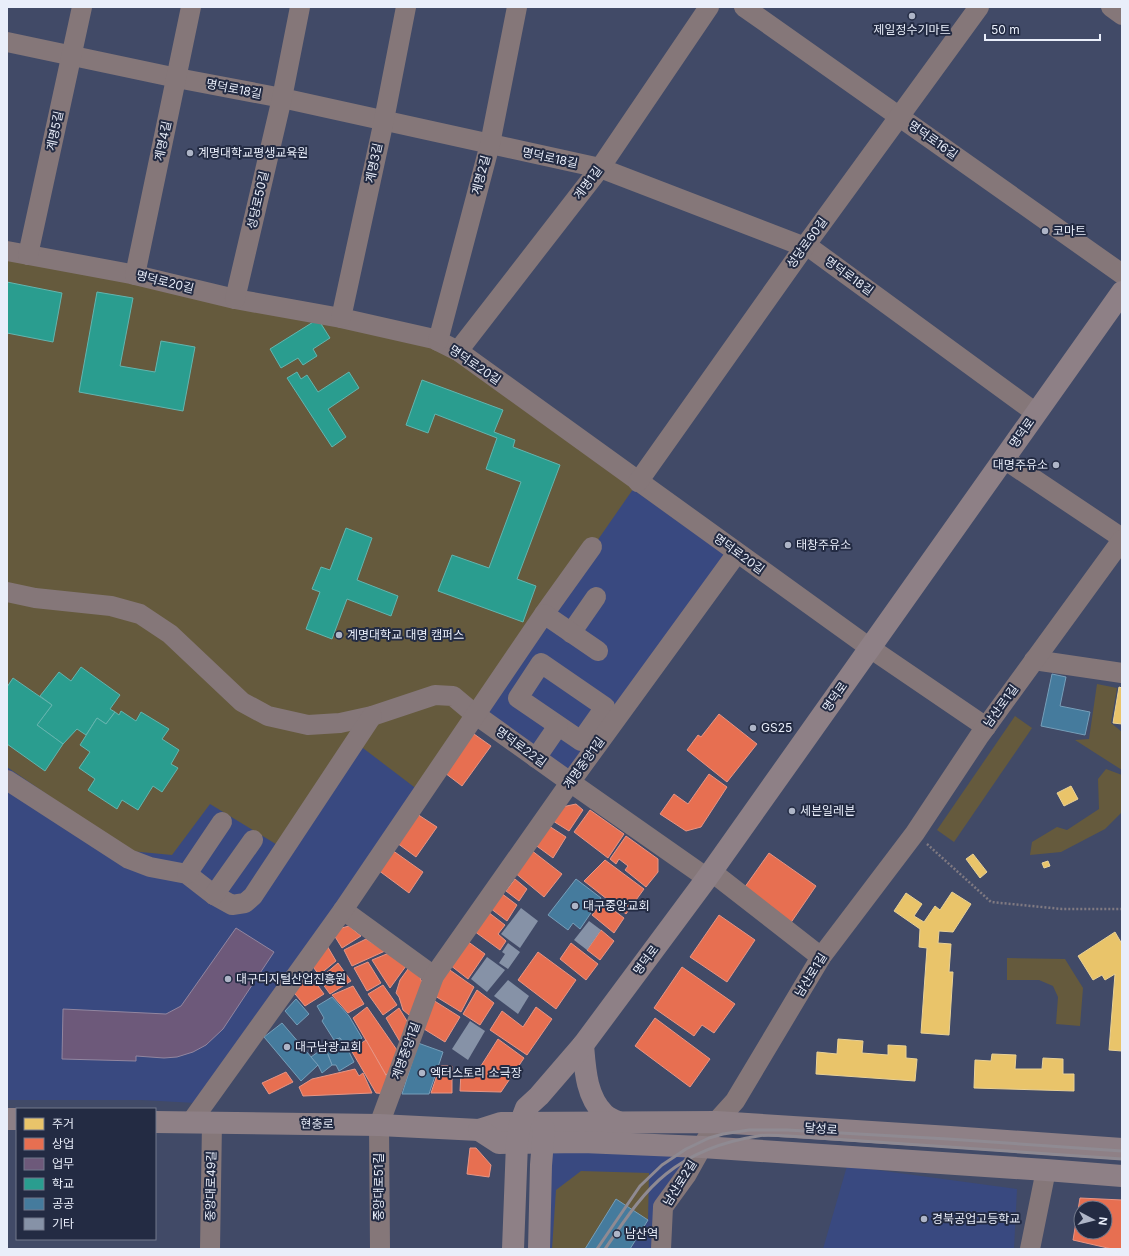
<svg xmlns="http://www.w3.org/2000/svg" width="1129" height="1256" font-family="Inter,'Noto Sans KR',sans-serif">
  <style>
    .built { fill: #394980 }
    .green { fill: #655a3d }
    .homes { fill: #e9c46a; stroke: #e9d195 }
    .shops { fill: #e76f51; stroke: #e89584; fill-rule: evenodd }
    .offices { fill: #6d597a; stroke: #9286a0 }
    .schools { fill: #2a9d8f; stroke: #63b5af }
    .public { fill: #457b9d; stroke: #769eb9 }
    .building { fill: #8692a7 }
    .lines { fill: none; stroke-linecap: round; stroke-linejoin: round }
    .path { stroke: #807a82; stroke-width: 2.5; stroke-dasharray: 2 2; stroke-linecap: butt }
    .minor { stroke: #857779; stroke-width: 20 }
    .major { stroke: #8e8086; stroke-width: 22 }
    .rail { stroke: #8f8a92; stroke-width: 3 }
    .poi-dot { fill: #aeb5c7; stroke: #232b43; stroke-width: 1.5 }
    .labels { text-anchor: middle; stroke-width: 4; stroke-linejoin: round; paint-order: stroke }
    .poi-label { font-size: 12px; fill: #e9eefa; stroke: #232b43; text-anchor: start }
    .street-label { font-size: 12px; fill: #e9eefa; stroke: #232b43 }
  </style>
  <rect width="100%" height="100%" fill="#414a67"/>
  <g class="built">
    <path d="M7 258 429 346 723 553V560L570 775 477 710 304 953 249 1024 212 1085 196 1103 141 1100H7Z"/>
    <path d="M543 1143H706L663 1206 661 1249H539Z"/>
    <path d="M847 1166 1017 1189 1014 1249H823Z"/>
  </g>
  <g class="green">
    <path d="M7 251 438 341 638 482 422 793 355 742 284 849 210 804 172 855 130 851 7 767Z"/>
    <path d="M1097 684 1117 688 1111 723 1122 732V770L1075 740 1089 739Z"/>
    <path d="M1015 716 1032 728 954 842 937 830Z"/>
    <path d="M1106 769 1122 775V812L1105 829 1061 852 1030 855 1032 842 1057 827 1067 830 1099 809 1098 779Z"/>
    <path d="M1007 958 1065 959 1083 988 1080 1026 1056 1024 1058 997 1053 986 1039 980H1007Z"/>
    <path d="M581 1171 649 1173 648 1220 630 1249H552L556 1190Z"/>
  </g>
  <g class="homes">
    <path d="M1119 687 1122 688V724L1113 723Z"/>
    <path d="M1071 786 1078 799 1064 806 1057 793Z"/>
    <path d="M973 854 987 872 980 878 966 859Z"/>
    <path d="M1048 861 1050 866 1044 868 1042 863Z"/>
    <path d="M952 892 971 904 953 932 939 931 938 943 951 944 949 972H953L949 1035 921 1033 927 948 919 947 920 929 894 911 906 893 922 904 914 916 924 922 935 906 940 910Z"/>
    <path d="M1115 932 1122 944V1051L1109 1050 1115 974 1105 980 1102 975 1093 980 1078 956Z"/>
    <path d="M838 1039 863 1041 862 1053 888 1055V1045L906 1046V1058L917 1059 915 1081 816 1074 817 1052 837 1054Z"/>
    <path d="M992 1054 1016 1055 1015 1069H1042L1043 1058 1063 1059V1074H1074V1091L974 1088 975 1060 991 1061Z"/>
  </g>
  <g class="shops">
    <path d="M719 714 757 744 727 782 687 750 698 735 701 737Z"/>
    <path d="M474 734 491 746 462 786 445 773Z"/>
    <path d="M709 774 727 787 701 827 686 831 660 814 674 794 688 804Z"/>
    <path d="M576 804 583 810 569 831 553 821 562 807Z"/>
    <path d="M590 810 624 834 608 858 574 832Z"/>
    <path d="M417 814 437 827 416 857 397 843Z"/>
    <path d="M549 826 566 837 553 858 534 844Z"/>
    <path d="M626 836 658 859V872L646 887 625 870 628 866 619 859 616 864 610 859Z"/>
    <path d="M392 850 423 872 409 893 378 870Z"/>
    <path d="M531 850 562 874 544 897 514 872Z"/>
    <path d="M769 853 816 886 790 924 742 891Z"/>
    <path d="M605 860 644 889 626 914 584 881Z"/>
    <path d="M515 879 527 889 519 901 506 891Z"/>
    <path d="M501 893 517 905 507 921 490 908Z"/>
    <path d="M603 902 624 918 614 933 592 915Z"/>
    <path d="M488 912 505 925 498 934 506 941 500 950 474 931Z"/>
    <path d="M719 915 755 940 727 982 690 957Z"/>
    <path d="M349 926 361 936 342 948 334 935 338 929Z"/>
    <path d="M601 930 614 941 600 960 587 950Z"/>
    <path d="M366 939 385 951 352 966 344 950Z"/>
    <path d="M467 941 485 954 468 979 450 965Z"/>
    <path d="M571 943 598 964 586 980 560 959Z"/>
    <path d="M326 944 336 961 319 975 311 964Z"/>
    <path d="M538 952 576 980 556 1009 518 980Z"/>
    <path d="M389 953 406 966 390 988 372 960Z"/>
    <path d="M368 962 381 983 367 991 354 968Z"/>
    <path d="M338 963 351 981 330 994 319 979Z"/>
    <path d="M682 967 735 1004 714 1033 702 1025 694 1036 654 1008Z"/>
    <path d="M447 968 474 987 461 1012 435 996Z"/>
    <path d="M408 969 419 975 424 987 413 1014 409 1015 403 1010 399 997 396 993 400 980Z"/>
    <path d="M307 971 324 994 305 1006 291 989Z"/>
    <path d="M383 985 397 1005 383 1015 368 994Z"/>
    <path d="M353 986 364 1004 348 1013 332 995Z"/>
    <path d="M477 990 494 1003 480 1025 463 1014Z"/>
    <path d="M433 1000 460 1017 445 1042 424 1029Z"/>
    <path d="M367 1007 399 1053 391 1071 386 1075 353 1018Z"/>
    <path d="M536 1007 552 1019 527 1055 490 1030 502 1011 523 1027Z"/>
    <path d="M399 1008 410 1026 403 1047 386 1018Z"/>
    <path d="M655 1018 710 1059 690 1087 635 1046Z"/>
    <path d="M498 1039 524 1058 501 1092 460 1091 461 1072 479 1069Z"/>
    <path d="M366 1040 391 1084 388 1094 376 1093 351 1050Z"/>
    <path d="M440 1066H452V1093H431Z"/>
    <path d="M355 1069 359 1076 363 1073 372 1093 303 1096 299 1087 312 1079Z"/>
    <path d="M286 1072 293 1082 269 1094 262 1083Z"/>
    <path d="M470 1148H476L491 1165 489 1177 467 1174Z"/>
    <path d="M1080 1198 1122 1200V1249H1112L1073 1240ZM1081 1208H1105V1232H1081Z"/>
  </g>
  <path class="offices" d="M236 928 274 952 223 1029 206 1045 193 1052 177 1057 164 1058 136 1056V1061L62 1059 63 1009 166 1014 181 1006Z"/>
  <g class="schools">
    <path d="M7 282 62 293 53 342 7 333Z"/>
    <path d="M97 292 133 298 120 366 155 372 161 341 195 347 183 411 79 392Z"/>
    <path d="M318 319 330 338 313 349 317 356 303 365 298 358 281 368 270 349Z"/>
    <path d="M297 372 301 379 307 375 318 392 349 372 359 388 328 409 346 437 332 447 287 378Z"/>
    <path d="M422 380 503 410 494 432 515 440 513 447 560 465 517 579 536 586 523 622 438 591 452 555 489 568 521 482 486 469 497 438 435 414 428 433 406 425Z"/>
    <path d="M346 528 372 538 357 580 398 596 391 616 347 599 332 639 306 629 320 592 312 589 321 567 330 570Z"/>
    <path d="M81 667 120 695 110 709 115 712 106 724 97 718 86 735 77 729 63 744 37 725 52 705 40 696 59 672 71 681Z"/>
    <path d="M13 678 52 705 37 725 63 744 45 771 7 744V687Z"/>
    <path d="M121 711 136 721 141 712 169 729 162 739 179 750 171 764 178 768 162 792 153 786 138 810 122 800 117 809 88 790 95 779 79 768 90 752 80 745 97 718 106 724 115 712 119 715Z"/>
  </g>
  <g class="public">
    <path d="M1052 674 1066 677 1060 706 1090 712 1085 735 1041 726Z"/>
    <path d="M576 879 601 898 580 929 573 923 568 930 548 915Z"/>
    <path d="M332 997 349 1016 362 1038 348 1050 340 1038 334 1040 322 1021 324 1018 317 1006Z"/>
    <path d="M296 999 309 1014 297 1025 285 1011Z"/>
    <path d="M282 1023 318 1065 301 1081 264 1037Z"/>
    <path d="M340 1038 348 1050 354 1062 339 1071 336 1065H332L325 1047 333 1043 334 1040Z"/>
    <path d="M418 1043 443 1052 429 1094H402Z"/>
    <path d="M325 1047 332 1065 322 1073 318 1065 311 1057Z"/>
    <path d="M616 1199 648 1220 630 1249H585Z"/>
  </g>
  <g class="building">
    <path d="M521 908 538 921 520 948 501 934Z"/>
    <path d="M589 921 601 930 587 950 574 940Z"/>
    <path d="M508 943 520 952 508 969 499 963 505 954 502 952Z"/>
    <path d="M487 957 505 970 487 992 471 979Z"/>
    <path d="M508 980 529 996 518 1014 494 996Z"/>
    <path d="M470 1021 485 1031 468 1060 452 1049Z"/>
  </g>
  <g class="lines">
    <path class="path" d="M927 844 991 902 1062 909H1122"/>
    <g class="minor">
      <path d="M744 7 1122 274"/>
      <path d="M1111 7 1122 15"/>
      <path d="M7 42 177 78 282 98 600 168 813 250 1036 413"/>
      <path d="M7 251 131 274 235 299 341 318 434 339 458 351 870 648 986 727"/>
      <path d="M28 255 82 7"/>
      <path d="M135 275 191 7"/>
      <path d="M235 299 282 98 300 7"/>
      <path d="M341 318 384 120 406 7"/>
      <path d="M438 341 490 144 517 7"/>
      <path d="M458 351 600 168 709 7"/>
      <path d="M1004 459 1122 538"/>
      <path d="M638 482 805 246 979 7"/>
      <path d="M7 592 35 598 111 606 140 614 170 634 242 702 268 716 308 725 340 723 372 716 435 695 453 696 472 712 570 782 707 878"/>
      <path d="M544 614 592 547"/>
      <path d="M571 633 596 597"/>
      <path d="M1034 660 1122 673"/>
      <path d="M541 663 605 707 581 741 518 698Z"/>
      <path d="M536 758 558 726"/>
      <path d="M7 780 129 859 150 867 187 874 214 895 232 905 245 903 253 896 372 716"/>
      <path d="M712 872 821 957"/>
      <path d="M187 874 222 822"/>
      <path d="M214 895 253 840"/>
      <path d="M343 910 434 976"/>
      <path d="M191 1122 343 910 544 614 598 651"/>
      <path d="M210 1249 212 1123"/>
      <path d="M380 1249 379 1125 434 976 574 777 737 553"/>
      <path d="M661 1249 663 1207 687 1174 716 1122 735 1101 821 957 915 833 980 735 1122 540"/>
      <path d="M1030 1249 1046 1170"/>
    </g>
    <g class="major">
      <path d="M583 1045C585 1069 586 1096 604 1114 608 1118 613 1120 618 1122"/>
      <path d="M7 1119H17"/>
      <path d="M155 1122 379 1125 479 1130 501 1123 716 1122 950 1137 1122 1149"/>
      <path d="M479 1130 499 1143 583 1142 702 1147 1046 1170 1122 1176"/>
      <path d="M513 1249 517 1143 520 1124 526 1108 539 1096 583 1045 707 878 1122 292"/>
      <path d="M539 1249 541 1165 544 1129"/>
    </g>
    <g class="rail">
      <path d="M597 1249 640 1186 662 1165 686 1149 709 1138 723 1134 749 1130H787L948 1139 1122 1151"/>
      <path d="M605 1249C623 1223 641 1194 666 1174 692 1153 726 1141 758 1136 768 1134 779 1136 789 1136L1122 1159"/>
    </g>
  </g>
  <g class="poi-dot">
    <circle cx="912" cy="16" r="4"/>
    <circle cx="190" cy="153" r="4"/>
    <circle cx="1045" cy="231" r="4"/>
    <circle cx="1056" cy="465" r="4"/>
    <circle cx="788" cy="545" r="4"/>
    <circle cx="339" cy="635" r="4"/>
    <circle cx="753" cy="728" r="4"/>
    <circle cx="792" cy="811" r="4"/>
    <circle cx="575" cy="906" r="4"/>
    <circle cx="228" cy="979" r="4"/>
    <circle cx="287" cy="1047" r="4"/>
    <circle cx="422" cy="1073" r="4"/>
    <circle cx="924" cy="1219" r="4"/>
    <circle cx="617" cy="1234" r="4"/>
  </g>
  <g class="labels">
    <g class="poi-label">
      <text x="912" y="34" text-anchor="middle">제일정수기마트</text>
      <text x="198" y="157">계명대학교평생교육원</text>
      <text x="1053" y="235">코마트</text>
      <text x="1048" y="469" text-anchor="end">대명주유소</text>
      <text x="796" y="549">태창주유소</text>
      <text x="347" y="639">계명대학교 대명 캠퍼스</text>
      <text x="761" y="732">GS25</text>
      <text x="800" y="815">세븐일레븐</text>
      <text x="583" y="910">대구중앙교회</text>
      <text x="236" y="983">대구디지털산업진흥원</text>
      <text x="295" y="1051">대구남광교회</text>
      <text x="430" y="1077">엑터스토리 소극장</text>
      <text x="932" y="1223">경북공업고등학교</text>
      <text x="625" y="1238">남산역</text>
    </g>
    <g class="street-label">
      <text transform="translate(234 89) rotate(11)" y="4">명덕로18길</text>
      <text transform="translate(55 131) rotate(-78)" y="4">계명5길</text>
      <text transform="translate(933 140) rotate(35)" y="4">명덕로16길</text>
      <text transform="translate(163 141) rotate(-78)" y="4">계명4길</text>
      <text transform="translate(550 158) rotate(12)" y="4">명덕로18길</text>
      <text transform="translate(374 163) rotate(-78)" y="4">계명3길</text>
      <text transform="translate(481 175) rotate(-75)" y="4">계명2길</text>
      <text transform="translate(588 183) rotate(-53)" y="4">계명1길</text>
      <text transform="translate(258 200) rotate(-77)" y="4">성당로50길</text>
      <text transform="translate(807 243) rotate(-54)" y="4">성당로60길</text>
      <text transform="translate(849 276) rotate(36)" y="4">명덕로18길</text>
      <text transform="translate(165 282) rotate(14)" y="4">명덕로20길</text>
      <text transform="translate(475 365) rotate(34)" y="4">명덕로20길</text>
      <text transform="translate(1022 433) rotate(-55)" y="4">명덕로</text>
      <text transform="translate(739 554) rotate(36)" y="4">명덕로20길</text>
      <text transform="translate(835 697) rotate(-55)" y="4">명덕로</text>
      <text transform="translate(1001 706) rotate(-54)" y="4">남산로1길</text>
      <text transform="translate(521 747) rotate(36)" y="4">명덕로22길</text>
      <text transform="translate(584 763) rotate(-54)" y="4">계명중앙1길</text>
      <text transform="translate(646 960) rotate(-53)" y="4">명덕로</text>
      <text transform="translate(811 975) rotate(-58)" y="4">남산로1길</text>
      <text transform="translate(406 1051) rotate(-70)" y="4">계명중앙1길</text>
      <text transform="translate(317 1124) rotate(1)" y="4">현충로</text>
      <text transform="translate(821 1129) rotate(4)" y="4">달성로</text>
      <text transform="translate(680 1183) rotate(-58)" y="4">남산로2길</text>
      <text transform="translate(211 1186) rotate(-89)" y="4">중앙대로49길</text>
      <text transform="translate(379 1187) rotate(-90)" y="4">중앙대로51길</text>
    </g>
  </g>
  <rect width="1129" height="1256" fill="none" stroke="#e9eefa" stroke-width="16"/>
  <rect x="16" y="1108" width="140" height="132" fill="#232b43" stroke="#72798c"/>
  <rect x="24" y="1118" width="20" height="12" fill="#e9c46a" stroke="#72798c"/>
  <text x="52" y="1128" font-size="12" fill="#e9eefa">주거</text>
  <rect x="24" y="1138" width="20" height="12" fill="#e76f51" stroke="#72798c"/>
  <text x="52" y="1148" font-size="12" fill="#e9eefa">상업</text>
  <rect x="24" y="1158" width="20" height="12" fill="#6d597a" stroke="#72798c"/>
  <text x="52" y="1168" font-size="12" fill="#e9eefa">업무</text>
  <rect x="24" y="1178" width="20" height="12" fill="#2a9d8f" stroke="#72798c"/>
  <text x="52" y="1188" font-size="12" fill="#e9eefa">학교</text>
  <rect x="24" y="1198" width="20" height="12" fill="#457b9d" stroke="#72798c"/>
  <text x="52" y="1208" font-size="12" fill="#e9eefa">공공</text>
  <rect x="24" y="1218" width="20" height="12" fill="#8692a7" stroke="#72798c"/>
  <text x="52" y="1228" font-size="12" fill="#e9eefa">기타</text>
  <g transform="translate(1093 1220) rotate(97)"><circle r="19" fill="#232b43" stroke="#72798c"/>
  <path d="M0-3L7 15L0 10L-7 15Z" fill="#aeb5c7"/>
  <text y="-6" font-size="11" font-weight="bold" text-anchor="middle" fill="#e9eefa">N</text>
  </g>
  <path d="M985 34v6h115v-6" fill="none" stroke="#e9eefa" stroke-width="2"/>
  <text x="991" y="34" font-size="12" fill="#e9eefa" stroke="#232b43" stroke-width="3" paint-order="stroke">50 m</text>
</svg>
